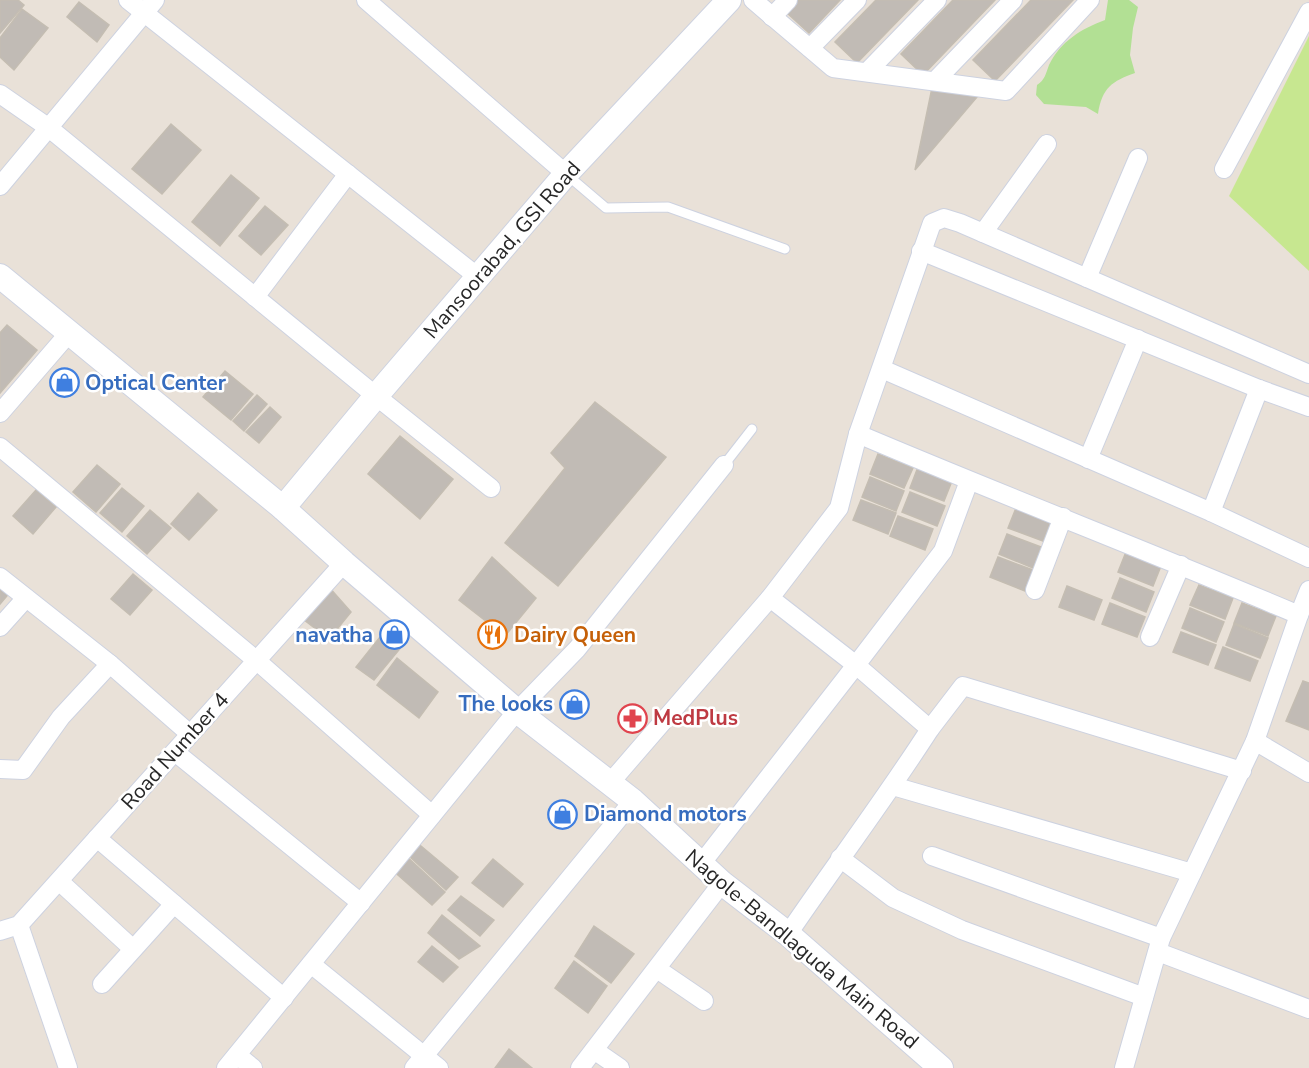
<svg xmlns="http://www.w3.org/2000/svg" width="1309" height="1068" font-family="'Nunito Sans',sans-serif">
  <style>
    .green { fill: #b2e094 }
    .pitch { fill: #c7e790 }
    .building { fill: #c1bbb5; stroke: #c4bdb2; stroke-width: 1.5 }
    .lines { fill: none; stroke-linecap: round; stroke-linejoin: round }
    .lane-casing { stroke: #cdd2e0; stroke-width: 11 }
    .street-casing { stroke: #cdd2e0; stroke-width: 20 }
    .secondary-casing { stroke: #cdd2e0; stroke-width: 26 }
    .lane { stroke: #fff; stroke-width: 9 }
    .street { stroke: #fff; stroke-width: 18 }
    .secondary { stroke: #fff; stroke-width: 24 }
    .labels { text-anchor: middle; stroke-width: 5; stroke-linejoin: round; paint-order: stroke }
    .street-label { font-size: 21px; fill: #272727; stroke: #fff }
    .shop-label { font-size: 21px; font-weight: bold; fill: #366cbe; stroke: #fff; text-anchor: start }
    .food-label { font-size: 21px; font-weight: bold; fill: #c56008; stroke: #fff; text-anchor: start }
    .health-label { font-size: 21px; font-weight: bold; fill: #be3a42; stroke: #fff; text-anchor: start }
  </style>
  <rect width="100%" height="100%" fill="#e9e1d8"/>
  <path class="green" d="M1108 0H1129L1138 7 1133 28 1130 55 1135 73C1112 81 1102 88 1098 114L1086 107 1044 104 1036 95 1037 85C1045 80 1046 73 1049 65 1061 41 1081 29 1105 20Z"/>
  <path class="pitch" d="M1309 36V271L1229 196Z"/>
  <g class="building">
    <path d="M0 0H18L24 5 0 33Z"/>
    <path d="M798 0H840L809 33 786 12Z"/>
    <path d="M876 0H918L857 63 835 42Z"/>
    <path d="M953 0H995L923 75 901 54Z"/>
    <path d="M1031 0H1073L995 81 973 60Z"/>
    <path d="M79 2 109 25 97 42 67 17Z"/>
    <path d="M22 9 48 28 14 70 0 57V38Z"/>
    <path d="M932 88 977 97 915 170Z"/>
    <path d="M171 124 201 150 162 194 132 169Z"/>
    <path d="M231 175 259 198 220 246 192 222Z"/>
    <path d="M265 206 288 225 261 255 239 236Z"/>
    <path d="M7 325 37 350 0 393V333Z"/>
    <path d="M225 371 253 394 231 420 203 397Z"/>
    <path d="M257 395 267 404 244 431 233 421Z"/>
    <path d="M595 402 666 457 558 586 505 543 565 468 551 453Z"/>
    <path d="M270 407 281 417 259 443 246 432Z"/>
    <path d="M400 436 453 479 420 519 368 474Z"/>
    <path d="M878 454 913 468 904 488 870 474Z"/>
    <path d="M97 465 120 484 96 512 73 492Z"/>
    <path d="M918 467 952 481 944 501 910 488Z"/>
    <path d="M870 477 904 491 896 511 862 497Z"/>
    <path d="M122 488 144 506 122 532 100 513Z"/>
    <path d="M36 490 56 507 33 534 13 516Z"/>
    <path d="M910 492 945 506 937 526 902 512Z"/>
    <path d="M198 493 217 510 189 540 171 524Z"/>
    <path d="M861 500 896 513 888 534 853 520Z"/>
    <path d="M1016 508 1051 521 1043 541 1008 528Z"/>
    <path d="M150 510 171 528 147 554 127 536Z"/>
    <path d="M898 516 933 529 925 550 890 536Z"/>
    <path d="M1007 534 1041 547 1033 568 999 554Z"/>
    <path d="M1126 552 1161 566 1153 586 1118 572Z"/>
    <path d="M492 557 536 598 505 636 459 600Z"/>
    <path d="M998 557 1033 570 1025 591 990 577Z"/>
    <path d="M133 574 152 590 130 615 111 599Z"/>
    <path d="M1120 578 1154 592 1146 612 1112 598Z"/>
    <path d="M0 581 11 591 0 604Z"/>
    <path d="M1199 585 1233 598 1225 619 1190 605Z"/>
    <path d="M328 586 351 612 329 639 303 619Z"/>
    <path d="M1067 586 1102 600 1094 620 1059 607Z"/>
    <path d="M1110 603 1145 617 1137 637 1102 624Z"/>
    <path d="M1242 603 1276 616 1268 636 1234 623Z"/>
    <path d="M1190 608 1224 622 1216 642 1182 628Z"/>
    <path d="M1234 624 1268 638 1260 658 1226 645Z"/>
    <path d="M384 632 403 645 374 680 356 667Z"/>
    <path d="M1181 632 1216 645 1208 665 1173 652Z"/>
    <path d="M1223 647 1258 661 1250 681 1215 668Z"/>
    <path d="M397 658 438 692 419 718 377 685Z"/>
    <path d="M1303 681 1309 683V730L1286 721Z"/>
    <path d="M415 841 458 877 446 890 407 854Z"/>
    <path d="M404 854 445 892 432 905 390 868Z"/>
    <path d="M493 859 523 884 503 907 472 883Z"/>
    <path d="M461 896 494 920 480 936 448 910Z"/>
    <path d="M442 915 480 946 459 959 428 933Z"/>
    <path d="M594 926 634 954 611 983 575 956Z"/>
    <path d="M432 946 458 967 443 982 418 962Z"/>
    <path d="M574 961 607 986 588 1013 555 988Z"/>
    <path d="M509 1049 532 1068H495Z"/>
  </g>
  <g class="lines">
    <defs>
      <g id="lane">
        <path d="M566 174 606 208 668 207 785 249"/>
        <path d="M724 465 752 429"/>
      </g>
      <g id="street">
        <path d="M128 0 478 277"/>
        <path d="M366 0 566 174"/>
        <path d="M753 0 833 68 1006 91 1090 0"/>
        <path d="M772 17 788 0"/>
        <path d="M810 48 857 0"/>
        <path d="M868 71 937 0"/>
        <path d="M935 81 1013 0"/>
        <path d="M0 94 49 128 376 396 491 488"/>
        <path d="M1224 169 1309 12"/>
        <path d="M0 186 155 0"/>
        <path d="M983 233 1047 144"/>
        <path d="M921 251 1259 389 1309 407"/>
        <path d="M1087 278 1138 158"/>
        <path d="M255 297 348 174"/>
        <path d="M882 369 1211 512 1309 558"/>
        <path d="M0 413 69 333"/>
        <path d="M858 434C1004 496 1153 553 1299 615L1255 741 1161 938 1124 1068"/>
        <path d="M0 447 256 660 432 815"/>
        <path d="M1088 459 1138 339"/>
        <path d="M1211 512 1259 389"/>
        <path d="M0 577 110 664 190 734"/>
        <path d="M1035 590 1063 517"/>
        <path d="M770 598 856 665 930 729C885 799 835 865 788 934"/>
        <path d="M1299 615 1309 590"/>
        <path d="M0 627 26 598"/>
        <path d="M1150 637 1181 565"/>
        <path d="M930 729 963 686 1242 771"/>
        <path d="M1255 741 1309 773"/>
        <path d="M175 752 361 903"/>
        <path d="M0 769 23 770 61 717 110 664"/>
        <path d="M609 784 770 598 839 508 858 434 932 223 944 218 960 223 1309 374"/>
        <path d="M893 786 1192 873"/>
        <path d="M97 838 284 998"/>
        <path d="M932 856 1161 938"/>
        <path d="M840 858 893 898 962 930 1144 997"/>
        <path d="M701 864 856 665 943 551 969 481"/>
        <path d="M59 881 133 949"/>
        <path d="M19 925 68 1068"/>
        <path d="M0 931 19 925 344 563"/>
        <path d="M1158 952 1309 1009"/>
        <path d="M311 964 439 1068"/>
        <path d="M657 969 704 1001"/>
        <path d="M102 984 174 904"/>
        <path d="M594 1050 620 1068"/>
        <path d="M237 1055 253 1068"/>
        <path d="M226 1068 517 711 577 649 724 465"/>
        <path d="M414 1068 633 801"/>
        <path d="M580 1068 722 883"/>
      </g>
      <g id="secondary">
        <path d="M0 276 283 508 344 563 517 711 633 801 722 883 788 934 941 1068"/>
        <path d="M283 508 376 396 566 174 729 0"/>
      </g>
    </defs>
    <use href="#lane" class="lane-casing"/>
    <use href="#street" class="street-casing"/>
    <use href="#secondary" class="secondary-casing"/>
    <use href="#lane" class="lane"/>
    <use href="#street" class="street"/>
    <use href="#secondary" class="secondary"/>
  </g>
  <defs>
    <symbol id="shop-ring" viewBox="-11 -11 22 22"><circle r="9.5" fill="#fff" stroke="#3f7fe0" stroke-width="1.5"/><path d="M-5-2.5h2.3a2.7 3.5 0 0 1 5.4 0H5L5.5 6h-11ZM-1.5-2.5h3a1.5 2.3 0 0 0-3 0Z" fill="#3f7fe0"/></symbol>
    <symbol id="restaurant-ring" viewBox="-11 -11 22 22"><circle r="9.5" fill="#fff" stroke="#e8710a" stroke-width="1.5"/><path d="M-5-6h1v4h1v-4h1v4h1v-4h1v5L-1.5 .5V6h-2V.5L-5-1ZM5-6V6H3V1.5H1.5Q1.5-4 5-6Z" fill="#e8710a"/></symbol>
    <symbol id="pharmacy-ring" viewBox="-11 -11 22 22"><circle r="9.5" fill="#fff" stroke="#e0444e" stroke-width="1.5"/><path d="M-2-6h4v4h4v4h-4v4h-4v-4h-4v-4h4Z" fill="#e0444e"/></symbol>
  </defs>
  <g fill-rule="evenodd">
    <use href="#shop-ring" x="48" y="366" width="33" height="33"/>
    <use href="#shop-ring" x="378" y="618" width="33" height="33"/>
    <use href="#restaurant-ring" x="476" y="618" width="33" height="33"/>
    <use href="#shop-ring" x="558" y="688" width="33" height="33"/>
    <use href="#pharmacy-ring" x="616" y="702" width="33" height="33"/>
    <use href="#shop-ring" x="546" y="798" width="33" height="33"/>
  </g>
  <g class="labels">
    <g class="street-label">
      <text transform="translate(502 250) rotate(-49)" y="7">Mansoorabad, GSI Road</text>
      <text transform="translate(175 751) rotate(-48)" y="7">Road Number 4</text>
      <text transform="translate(802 949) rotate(40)" y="7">Nagole-Bandlaguda Main Road</text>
    </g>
    <g class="shop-label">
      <text x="85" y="390">Optical Center</text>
      <text x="373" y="642" text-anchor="end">navatha</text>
      <text x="553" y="711" text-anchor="end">The looks</text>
      <text x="584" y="821">Diamond motors</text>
    </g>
    <g class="food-label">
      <text x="514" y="642">Dairy Queen</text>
    </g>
    <g class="health-label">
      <text x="653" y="725">MedPlus</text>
    </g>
  </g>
</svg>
